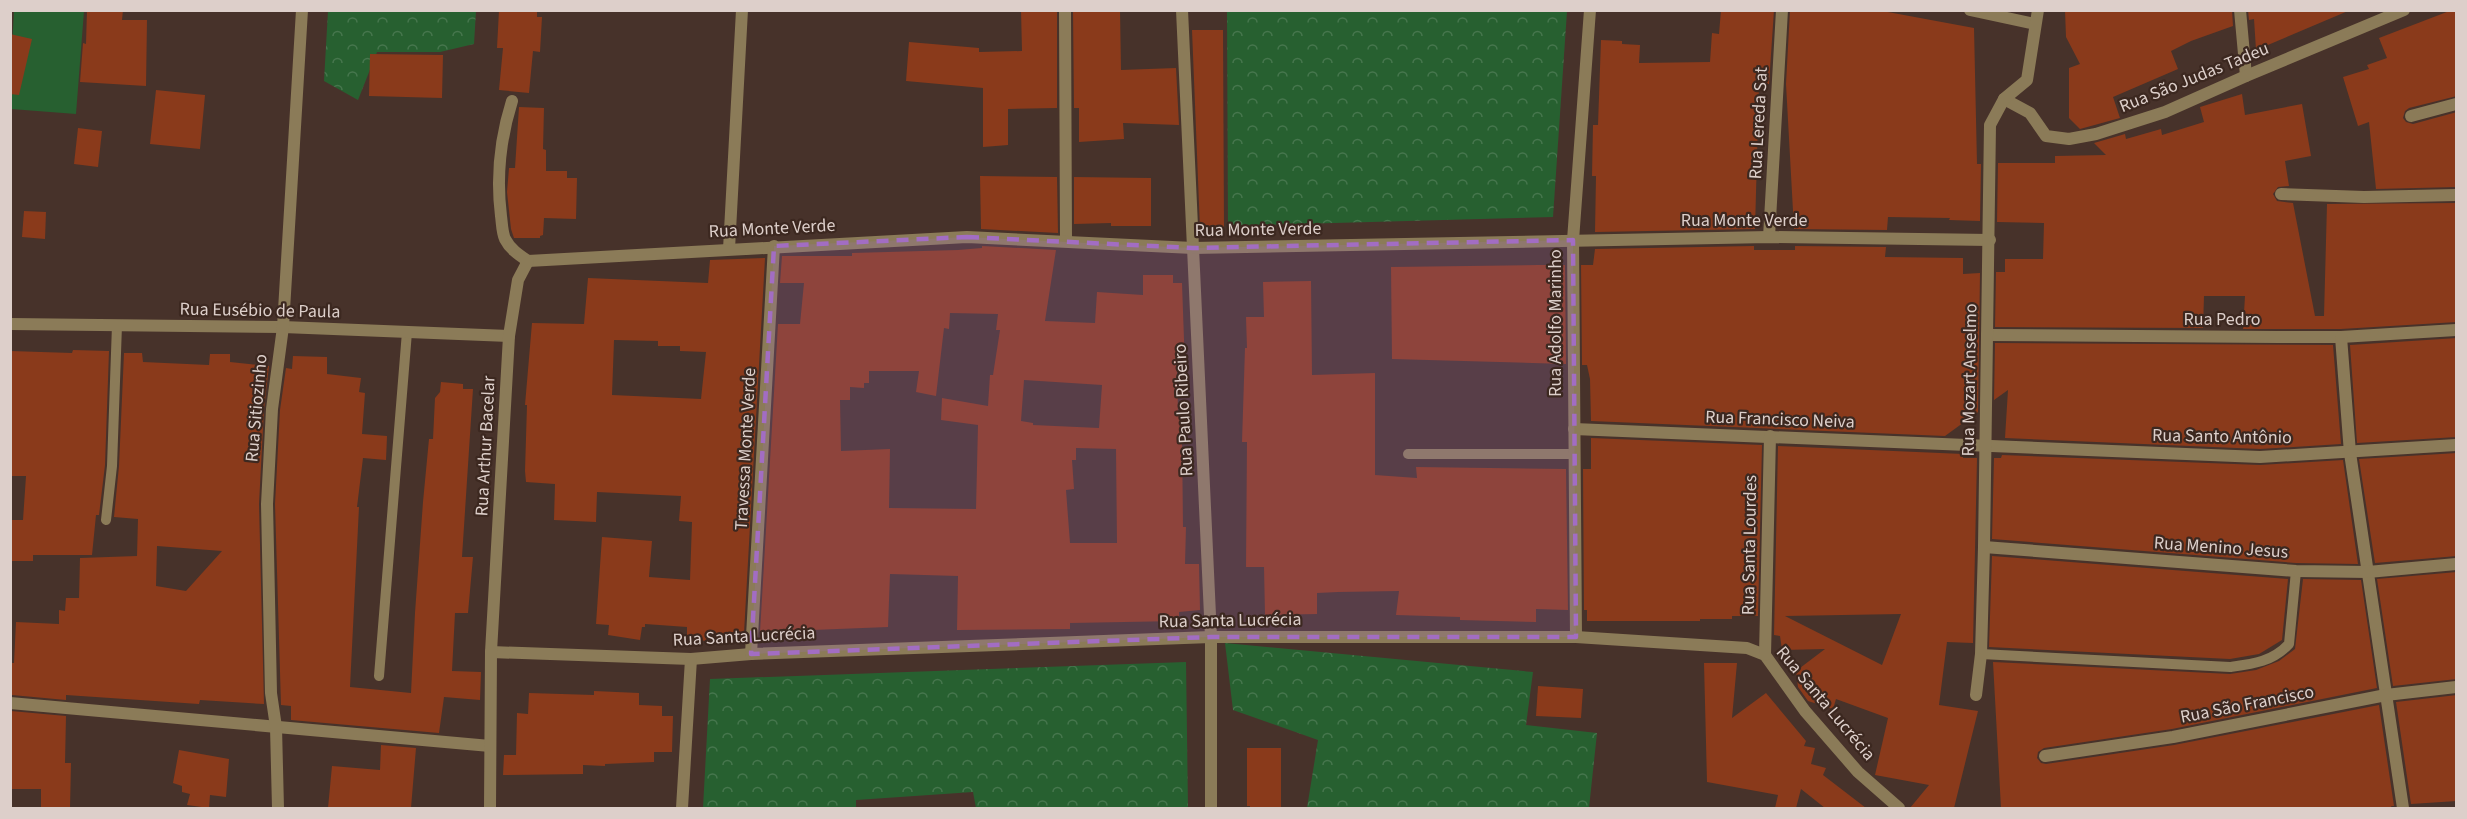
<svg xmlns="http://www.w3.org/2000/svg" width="2467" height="819" font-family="'Source Sans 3',sans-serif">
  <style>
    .green { fill: #276030 }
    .forest { fill: url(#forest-crowns) }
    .building { fill: #8a3a1b; fill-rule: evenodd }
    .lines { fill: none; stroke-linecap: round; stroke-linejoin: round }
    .lane { stroke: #8b7b58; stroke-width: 10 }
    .street { stroke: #8b7b58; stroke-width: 12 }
    .marked { fill: #a26dc3; fill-opacity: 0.2; stroke: #a26dc3; stroke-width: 4.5; stroke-dasharray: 12 8; stroke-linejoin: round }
    .labels { text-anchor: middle; stroke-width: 4.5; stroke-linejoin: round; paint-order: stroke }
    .street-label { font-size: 18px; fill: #ddcfca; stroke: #3c2820 }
  </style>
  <defs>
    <pattern id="forest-crowns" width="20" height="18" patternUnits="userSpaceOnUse" patternTransform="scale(1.5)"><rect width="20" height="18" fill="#276030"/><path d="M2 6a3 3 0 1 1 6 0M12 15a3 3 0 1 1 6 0" fill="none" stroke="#46764d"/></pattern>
  </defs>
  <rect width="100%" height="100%" fill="#47322a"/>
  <path class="green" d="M14 11H84L76 114 11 109V65Z"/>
  <g class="forest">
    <path d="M328 11H476L474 44 440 52H377L358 100 324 81Z"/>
    <path d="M1227 11H1567L1553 217 1228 226Z"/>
    <path d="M1225 643 1533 672 1526 725 1597 733 1589 808H1307L1318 740 1233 710Z"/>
    <path d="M1186 662 1188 808H976L973 792 856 800V808H703L710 679Z"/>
  </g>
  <g class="building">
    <path d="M87 10H123L122 20H147L146 86 80 82 83 43 86 44Z"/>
    <path d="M499 10H537V17H542L540 52 533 51 529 93 499 90 503 48H497Z"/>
    <path d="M1021 10H1057V108L1008 109V145L983 147V88L906 81 909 42 979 48V52L1022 51Z"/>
    <path d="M1073 10H1120L1121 70 1176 68 1179 125 1123 123 1124 139 1079 142V108H1074Z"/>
    <path d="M1721 10H1774L1769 84H1759L1755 229 1595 232 1596 176H1592L1593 125H1598L1601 40 1622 41V44L1640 45 1639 63 1710 62 1712 33 1719 34Z"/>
    <path d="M1790 10H1877L1974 28 1977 164H1981L1980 221 1949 220 1950 218 1888 217 1887 230 1794 229 1786 84Z"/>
    <path d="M2065 10H2232L2233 26 2191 41 2171 51 2178 69 2113 97 2120 118 2080 129 2069 118V68L2080 64 2066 37Z"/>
    <path d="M2248 10H2348V11L2256 50 2254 19 2249 20Z"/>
    <path d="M2452 10H2457V96L2409 108 2405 111 2403 118 2406 122 2413 124 2457 112V187L2376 189 2369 122 2358 126 2343 77 2369 69 2367 65 2387 58 2379 38Z"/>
    <path d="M1192 30H1223L1224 229H1200Z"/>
    <path d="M10 34 32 39 19 95 10 94Z"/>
    <path d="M370 54 443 55 442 98 369 96Z"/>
    <path d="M156 90 205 95 200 149 150 144Z"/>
    <path d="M2242 94 2245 115 2302 104 2311 156 2285 161 2289 186 2278 187 2273 194 2277 201 2293 203 2315 316H2324L2327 204 2457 203V322L2341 329H2243L2245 296H2204L2203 328 1995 327 1996 272H2005V259H2043L2044 223 1997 222 1998 163H2055V156L2106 155 2094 143 2125 134 2126 139 2161 129 2162 135 2204 122 2200 107Z"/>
    <path d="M519 107 544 108 543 149 546 150V171H567V178H577L576 219 544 218 543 235 540 236V238H514L511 229 507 192 509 168H515Z"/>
    <path d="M78 128 102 131 98 167 74 164Z"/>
    <path d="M980 176 1057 177 1058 233 981 229Z"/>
    <path d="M1074 177 1151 178V226H1111V223L1074 224Z"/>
    <path d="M24 211 46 212 45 239 22 237Z"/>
    <path d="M982 246 1056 250 1045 321 1095 323 1097 292 1143 295V275H1173V283H1182L1185 368H1177L1178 415 1186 414 1184 436H1182L1183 527H1186L1185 564H1199L1200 610 1179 612V621L1070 623V629L957 630 958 576 890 574 888 627 760 632 778 324H800L804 283H780L782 256H852V253L958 250 982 248ZM950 313 998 314 996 330H1000L993 375H990L988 406 942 398 941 420 978 425 976 509 889 508 890 449 841 451 840 400H850V387L864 388V383H869V371H919L916 392 936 396 944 328 949 329ZM1024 380 1102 385 1099 428 1033 425V423L1021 421ZM1076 448 1116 449 1117 543H1070L1066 490 1074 489 1072 460H1076Z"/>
    <path d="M1754 246V250H1795V246L1886 247 1885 257 1963 258V274L1980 273 1978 412 1945 436 1591 421 1590 379 1587 365H1582L1581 265H1593L1595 249Z"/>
    <path d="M765 258 744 633H741V640L687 641V627L645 624V627H642L640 640 608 635 609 625 596 624 602 537 652 541 649 577 690 580 692 522 679 521 681 496 597 492 596 522 554 520 555 484 526 482 525 471 527 405H525L532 323 584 324 588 278 708 283 710 260ZM614 340 658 341V346H680V351L706 352 701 399 612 395Z"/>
    <path d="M1538 265H1565L1566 364 1392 359 1391 267Z"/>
    <path d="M1311 281 1312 375 1375 373V475L1417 478 1416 467 1566 469 1568 610 1536 609V622L1460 620V617L1396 615 1399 591 1338 592 1317 593V614L1265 615 1264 567H1246L1247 442H1242L1245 348H1247L1246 317H1264L1263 282Z"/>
    <path d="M2457 338V437L2357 443 2350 345Z"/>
    <path d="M1995 343 2333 345 2341 444 2260 449 2005 438 2008 390 1994 400Z"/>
    <path d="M73 350 109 351 105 465 99 515H96L92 555H33V561H10V520H23L26 476H10V351L72 353Z"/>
    <path d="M124 353H142L143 362 209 365 210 354H230V362L269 366 264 409 259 504 264 704 200 700 199 704 66 695V700L12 695 10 663H14L16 622 59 624V610L65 611 66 598H79L80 558 137 556 138 519 114 517 119 466ZM157 546 222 551 186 591 156 586Z"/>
    <path d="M293 356 327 357V374L361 378 359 392 365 393 362 434 387 436 386 460 363 458 357 507H359L350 687 411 693 415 613 423 502 429 439H433L435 398 440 392 441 382 463 384V389H473L462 557H473L468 613H455L452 671 481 672 480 700 444 697 439 733 291 720V706L281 705 275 504 280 410 286 368 292 369Z"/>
    <path d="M1591 438 1762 445 1758 616H1732V619H1700V621H1587V610H1584L1583 469H1591Z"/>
    <path d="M1778 446 1963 454V458H1977L1973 643 1947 642 1939 705 1978 711 1954 808H1910L1929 785 1875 775 1888 718 1836 699 1833 709 1808 701 1798 687 1796 671 1825 649 1782 650 1780 636 1774 635ZM1901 614 1882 665 1785 616Z"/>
    <path d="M2457 453V556L2375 563 2359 459Z"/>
    <path d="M2002 455 2260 465 2343 460 2358 564 2296 563 1992 539 1994 458H2001Z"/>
    <path d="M1992 556 2288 579 2282 640 2259 654 2230 659 1989 647Z"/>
    <path d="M2457 572V679L2393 686 2377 579Z"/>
    <path d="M2303 579 2361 580 2377 688 2172 729 2044 748 2038 752 2037 758 2041 763 2046 764 2174 745 2379 705 2394 806H2391L2392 808H2001L1993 662 2230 674 2256 670 2279 661 2295 649Z"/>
    <path d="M1704 663H1737L1732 718 1766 693 1806 741 1804 746 1815 748 1811 764 1826 768 1823 775 1866 808H1825L1801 789 1796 808H1775L1778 795 1707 782Z"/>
    <path d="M1538 686 1583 689 1581 718 1536 716Z"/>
    <path d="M594 691 639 693V705L662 706V716H673L672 752H654V762L605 764V766L583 765V774L503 775 504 755H516L517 713 528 714 529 693 594 695Z"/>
    <path d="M2457 695V801L2411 804 2396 702Z"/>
    <path d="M11 711 66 716 65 763H71L70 808H41V789H10Z"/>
    <path d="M381 745 416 748 411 808H328L332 766 380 770Z"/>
    <path d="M1247 748H1281V808H1250V806H1247Z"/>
    <path d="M179 750 229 759 226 797 210 795 209 808 187 805 190 794 182 792V786L173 783Z"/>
  </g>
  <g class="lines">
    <g class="lane">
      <path d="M1408 454H1574"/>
      <path d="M106 520 112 466 117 325"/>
      <path d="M1981 654 2230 667C2253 664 2272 662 2289 644L2296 571"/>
      <path d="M379 676 407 332"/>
    </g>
    <g class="street">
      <path d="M1065 10 1066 241"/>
      <path d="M1182 10 1211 637V808"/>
      <path d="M1970 10 2035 24"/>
      <path d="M2240 10 2246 76"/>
      <path d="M2004 99 2030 113 2046 136 2069 139 2096 134 2165 112 2246 76 2404 10"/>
      <path d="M2411 116 2456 104"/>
      <path d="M2281 194 2364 197 2456 195"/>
      <path d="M1769 237 1782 10"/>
      <path d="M729 249 742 10"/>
      <path d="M528 261 967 237 1193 248 1769 237 1990 240"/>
      <path d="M10 324 283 327 509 336"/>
      <path d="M1987 335 2277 337H2341L2456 330"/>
      <path d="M2341 337 2350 453 2403 808"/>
      <path d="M1574 429 2260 457 2456 445"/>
      <path d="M1984 547 2296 571 2368 572 2456 564"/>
      <path d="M1576 637 1573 240 1590 10"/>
      <path d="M491 652 691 659 751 654 1211 637H1576L1747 648 1765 655 1805 711 1858 772 1899 808"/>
      <path d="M751 654 774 246"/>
      <path d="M1765 655 1770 436"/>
      <path d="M1976 695 1981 654 1984 547 1990 125 2004 99 2027 80 2038 10"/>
      <path d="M10 703 490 746"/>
      <path d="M2045 756 2173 737 2386 695 2456 687"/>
      <path d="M278 808 276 727 271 693 267 504 272 409 283 327 302 10"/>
      <path d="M490 808 491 652 509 336 518 280 528 261C519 255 510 249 505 239 502 232 502 223 501 216 496 176 500 139 512 101"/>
      <path d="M682 808 691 659"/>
    </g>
  </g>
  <path class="marked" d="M967 237 1193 248 1573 240 1576 637H1211L751 654 774 246Z"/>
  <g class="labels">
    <g class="street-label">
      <text transform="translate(2194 77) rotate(-22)" y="6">Rua São Judas Tadeu</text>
      <text transform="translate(1758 123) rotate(-87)" y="6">Rua Lereda Sat</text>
      <text x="1744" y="226">Rua Monte Verde</text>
      <text transform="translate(772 228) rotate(-3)" y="6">Rua Monte Verde</text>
      <text transform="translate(1258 229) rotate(-1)" y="6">Rua Monte Verde</text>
      <text transform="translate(260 310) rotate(1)" y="6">Rua Eusébio de Paula</text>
      <text x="2222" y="325">Rua Pedro</text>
      <text transform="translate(1555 323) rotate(-90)" y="6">Rua Adolfo Marinho</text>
      <text transform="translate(1969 380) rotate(-89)" y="6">Rua Mozart Anselmo</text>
      <text transform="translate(256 408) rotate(-85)" y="6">Rua Sitiozinho</text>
      <text transform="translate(1183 410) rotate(-93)" y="6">Rua Paulo Ribeiro</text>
      <text transform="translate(1780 419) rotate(2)" y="6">Rua Francisco Neiva</text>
      <text transform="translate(2222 436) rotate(1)" y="6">Rua Santo Antônio</text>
      <text transform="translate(485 446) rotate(-87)" y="6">Rua Arthur Bacelar</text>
      <text transform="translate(745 449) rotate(-87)" y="6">Travessa Monte Verde</text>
      <text transform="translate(1749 545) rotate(-89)" y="6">Rua Santa Lourdes</text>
      <text transform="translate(2221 547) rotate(4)" y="6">Rua Menino Jesus</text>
      <text transform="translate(1230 620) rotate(-1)" y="6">Rua Santa Lucrécia</text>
      <text transform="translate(744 636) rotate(-3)" y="6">Rua Santa Lucrécia</text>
      <text transform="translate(1826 703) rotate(50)" y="6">Rua Santa Lucrécia</text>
      <text transform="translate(2247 704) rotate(-11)" y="6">Rua São Francisco</text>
    </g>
  </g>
  <rect width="2467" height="819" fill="none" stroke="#ddcfca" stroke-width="24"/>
</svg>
